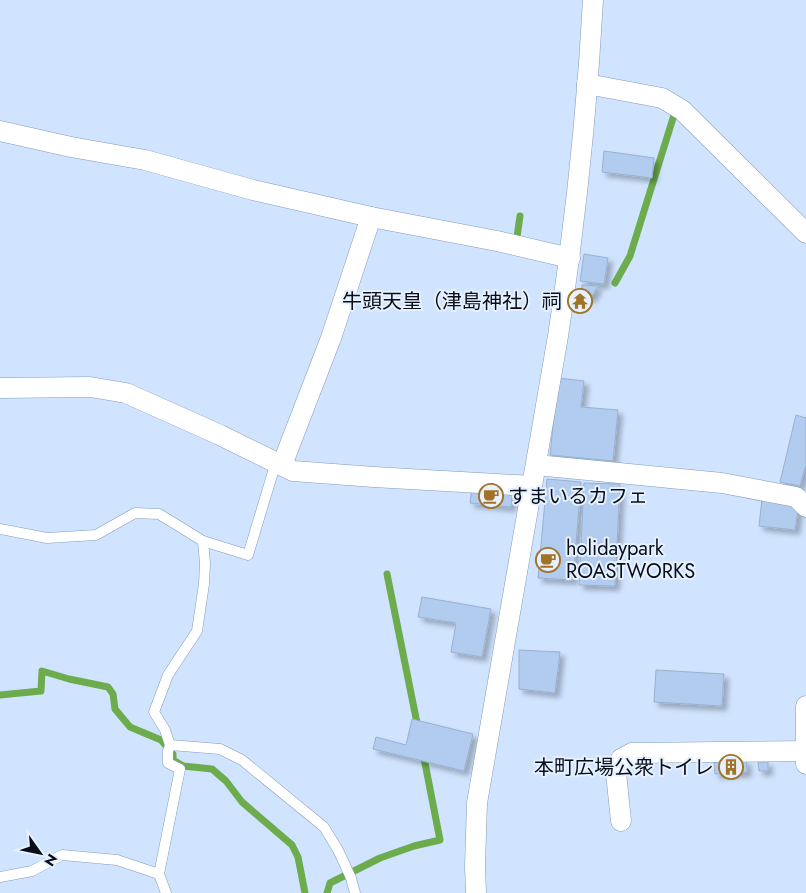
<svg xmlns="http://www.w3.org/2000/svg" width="806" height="893" font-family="Jost,'Noto Sans JP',sans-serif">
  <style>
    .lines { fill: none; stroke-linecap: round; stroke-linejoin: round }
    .stream { stroke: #6dac4d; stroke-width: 7 }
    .building { fill: #b1ccef; stroke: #99b0d0; filter: url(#shadow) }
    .service-casing { stroke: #849bba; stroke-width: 11 }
    .minor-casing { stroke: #849bba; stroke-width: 21 }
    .service { stroke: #fff; stroke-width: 10 }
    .minor { stroke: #fff; stroke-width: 20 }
    .labels { text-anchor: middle; stroke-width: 4; stroke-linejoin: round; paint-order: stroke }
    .poi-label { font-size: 20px; fill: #070e19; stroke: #e6f0fe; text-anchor: end }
  </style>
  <defs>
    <filter id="shadow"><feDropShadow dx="4.5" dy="4.5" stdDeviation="2.5" flood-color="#0004"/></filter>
  </defs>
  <rect width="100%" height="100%" fill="#d0e4ff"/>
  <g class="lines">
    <g class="stream">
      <path d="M517 237 520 216"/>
      <path d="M615 283 630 256 674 115"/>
      <path d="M387 574 418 728"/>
      <path d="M0 695 41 691 42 671 69 679 108 687 113 694 115 709 130 727 161 740 173 754V760L183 766 212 769 226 781 242 802 292 845 298 857 305 893"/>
      <path d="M327 893 330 883 380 858 414 846 440 840 423 753"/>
    </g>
  </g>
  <g class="building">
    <path d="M604 151 654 158 652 178 602 172Z"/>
    <path d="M584 254 608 258 604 284 580 281Z"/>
    <path d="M582 285 598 286 591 298 581 297Z"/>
    <path d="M558 378 584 381 581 407 618 410 613 461 550 455Z"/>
    <path d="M796 415 806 418V467H805L800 486 780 482Z"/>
    <path d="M547 479 581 482 573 580 538 578Z"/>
    <path d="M584 483 620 484 615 586 579 585Z"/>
    <path d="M472 485 513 489 511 507 470 503Z"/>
    <path d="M762 499 789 502 798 509 795 530 759 526Z"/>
    <path d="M422 597 491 609 482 657 451 652 456 623 418 617Z"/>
    <path d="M519 650 560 652 555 693 519 689Z"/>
    <path d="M656 670 724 674 722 706 654 702Z"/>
    <path d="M412 719 473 734 464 771 373 749 376 737 406 745Z"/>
    <path d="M746 760 747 772 715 774 714 762Z"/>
    <path d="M758 762H768V771H759Z"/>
  </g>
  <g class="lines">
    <defs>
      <g id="service">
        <path d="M0 529 47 538 96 535 135 513 159 514 203 541 248 555 276 462"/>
        <path d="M170 745 165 730 154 712 168 675 197 631 204 584 205 563 203 541"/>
        <path d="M0 877 32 871 62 855 117 860 159 874"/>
        <path d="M166 893 159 874 180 769 168 763V751L170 745 220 749 242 760 324 827 338 850 351 878 355 893"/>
      </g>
      <g id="minor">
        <path d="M587 84 662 98 682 110 806 233"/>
        <path d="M0 131 71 147 145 160 253 190 371 217 497 241 570 258"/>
        <path d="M0 388 90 387 126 393 220 435 293 471 374 477 532 486"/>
        <path d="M282 465 331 338 371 217"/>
        <path d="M536 465 722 483 796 497 806 507"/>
        <path d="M806 706V764"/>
        <path d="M621 821 616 773 621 759 632 753 805 751"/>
        <path d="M476 893 475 866 477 803 558 336C575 225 587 113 593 0"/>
      </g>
    </defs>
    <use href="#service" class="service-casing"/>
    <use href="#minor" class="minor-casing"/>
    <use href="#service" class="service"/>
    <use href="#minor" class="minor"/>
  </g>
  <defs>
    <symbol id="temple-ring" viewBox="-11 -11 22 22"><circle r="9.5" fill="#e6f0fe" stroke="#a17326" stroke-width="1.5"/><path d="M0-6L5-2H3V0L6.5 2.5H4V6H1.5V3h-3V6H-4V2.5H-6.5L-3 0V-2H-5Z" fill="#a17326"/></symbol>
    <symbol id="cafe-ring" viewBox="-11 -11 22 22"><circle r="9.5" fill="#e6f0fe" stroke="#a17326" stroke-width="1.5"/><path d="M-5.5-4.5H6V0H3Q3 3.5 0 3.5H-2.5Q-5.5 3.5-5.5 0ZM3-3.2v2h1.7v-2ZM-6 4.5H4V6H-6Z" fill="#a17326"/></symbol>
    <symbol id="building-ring" viewBox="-11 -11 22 22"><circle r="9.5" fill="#e6f0fe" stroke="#a17326" stroke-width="1.5"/><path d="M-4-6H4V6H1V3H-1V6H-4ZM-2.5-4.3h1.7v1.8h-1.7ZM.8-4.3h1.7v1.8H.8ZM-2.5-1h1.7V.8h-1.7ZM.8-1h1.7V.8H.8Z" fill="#a17326"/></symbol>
  </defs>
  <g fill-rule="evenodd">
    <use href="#temple-ring" x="566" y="287" width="28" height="28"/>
    <use href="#cafe-ring" x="477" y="482" width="28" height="28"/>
    <use href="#cafe-ring" x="534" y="546" width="28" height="28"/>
    <use href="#building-ring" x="717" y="753" width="28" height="28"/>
  </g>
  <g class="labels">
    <g class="poi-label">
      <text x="562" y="308">牛頭天皇（津島神社）祠</text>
      <text x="508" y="503" text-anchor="start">すまいるカフェ</text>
      <text x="566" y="555" text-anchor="start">holidaypark<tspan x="566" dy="23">ROASTWORKS</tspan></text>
      <text x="714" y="774">本町広場公衆トイレ</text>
    </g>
  </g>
  <g transform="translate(40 853) rotate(123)" stroke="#e6f0fe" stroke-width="4" paint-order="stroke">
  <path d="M0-4L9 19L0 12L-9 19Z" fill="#070e19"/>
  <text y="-8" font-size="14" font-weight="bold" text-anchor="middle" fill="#070e19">N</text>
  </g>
</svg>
